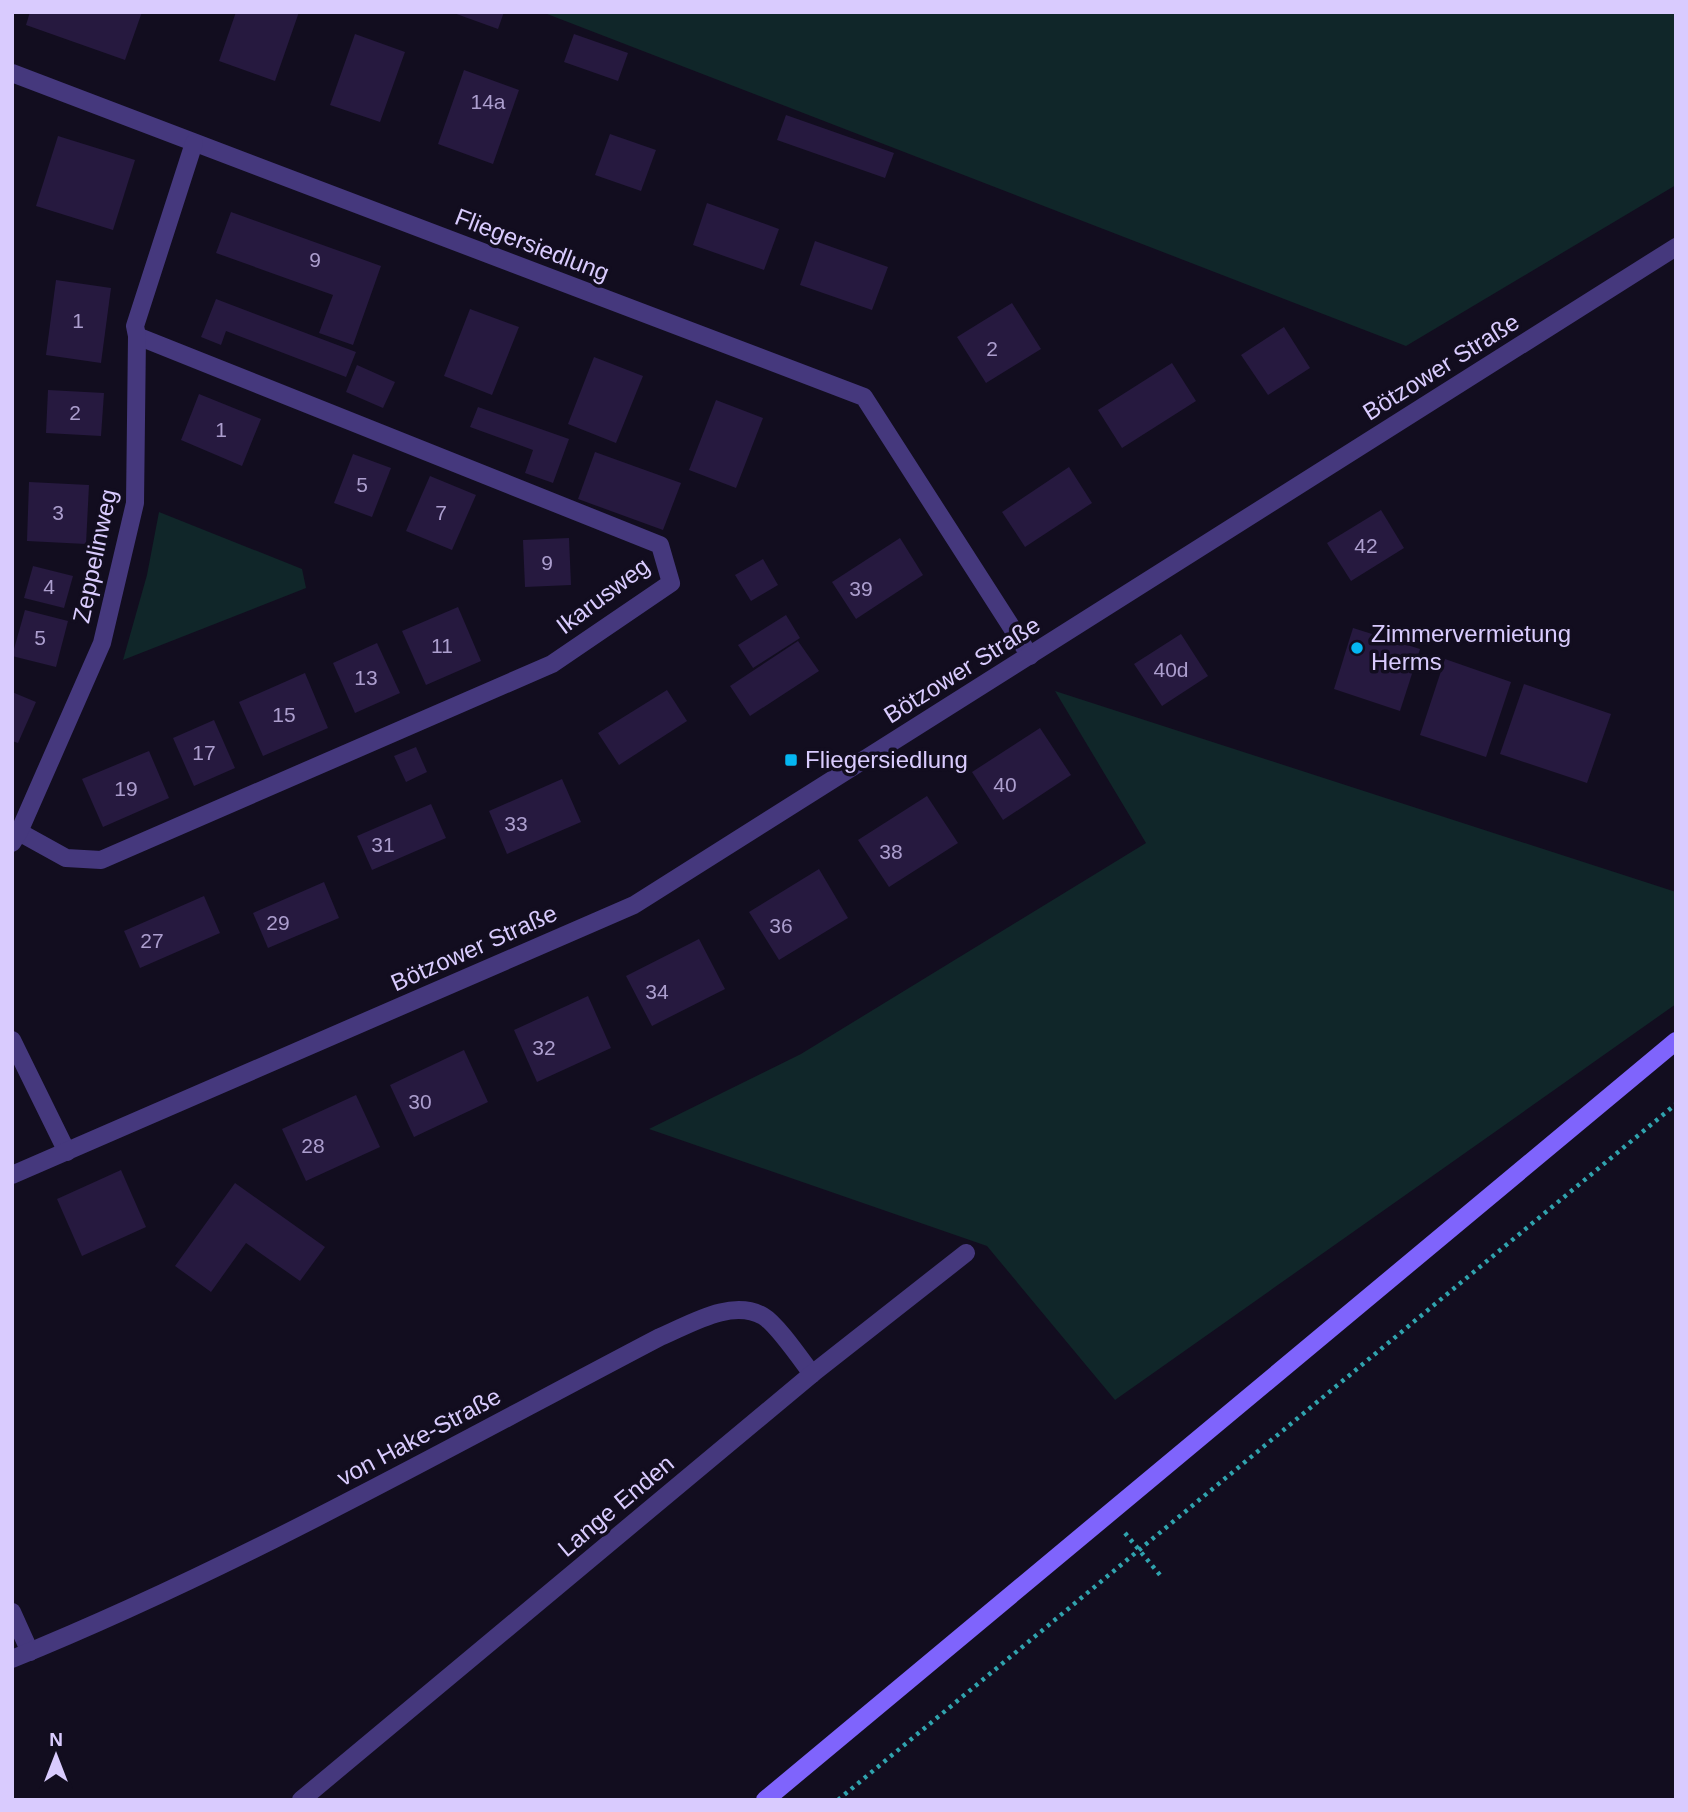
<svg xmlns="http://www.w3.org/2000/svg" width="1688" height="1812" font-family="Arial,sans-serif">
  <style>
    .green { fill: #102629 }
    .building { fill: #26193f }
    .lines { fill: none; stroke-linecap: round; stroke-linejoin: round }
    .path { stroke: #30a3ae; stroke-width: 4.5; stroke-dasharray: 3.5 5; stroke-linecap: butt }
    .street { stroke: #45387d; stroke-width: 18 }
    .secondary { stroke: #7f64fc; stroke-width: 18 }
    .poi-dot { fill: #05b6f1; stroke: #120d1f; stroke-width: 2.5 }
    .labels { text-anchor: middle; stroke-width: 7; stroke-linejoin: round; paint-order: stroke }
    .number-label { font-size: 21px; fill: #ac9ece }
    .street-label { font-size: 24px; fill: #d9cbfe; stroke: #120d1f }
    .poi-label { font-size: 24px; fill: #d9cbfe; stroke: #120d1f; text-anchor: start }
  </style>
  <rect width="100%" height="100%" fill="#120d1f"/>
  <g class="green">
    <path d="M542 12H1676V185L1406 346Z"/>
    <path d="M159 512 302 569 306 588 123 660 147 575Z"/>
    <path d="M1055 691 1676 892V1004L1115 1400 987 1246 649 1129 801 1054 1146 843Z"/>
  </g>
  <g class="building">
    <path d="M30 12H142L125 60 26 25Z"/>
    <path d="M236 12H299L275 81 219 61Z"/>
    <path d="M451 12H504L498 29Z"/>
    <path d="M355 34 405 52 380 122 330 105Z"/>
    <path d="M574 34 628 53 618 81 564 62Z"/>
    <path d="M464 70 519 90 493 164 438 144Z"/>
    <path d="M786 115 894 153 885 178 777 140Z"/>
    <path d="M610 134 656 150 641 191 595 175Z"/>
    <path d="M58 136 135 160 113 230 36 206Z"/>
    <path d="M707 203 779 229 764 270 693 245Z"/>
    <path d="M231 212 381 266 353 345 319 333 333 295 216 253Z"/>
    <path d="M815 241 888 267 872 310 800 285Z"/>
    <path d="M56 280 111 288 101 363 46 355Z"/>
    <path d="M216 299 356 352 346 377 226 331 221 345 201 337Z"/>
    <path d="M1012 303 1041 349 986 383 957 337Z"/>
    <path d="M470 309 519 327 492 395 444 376Z"/>
    <path d="M1284 327 1310 368 1268 395 1241 355Z"/>
    <path d="M594 357 643 376 616 443 568 424Z"/>
    <path d="M1172 363 1196 401 1122 448 1098 410Z"/>
    <path d="M357 365 395 382 383 408 346 392Z"/>
    <path d="M48 390 104 393 101 436 46 433Z"/>
    <path d="M199 394 261 419 242 466 181 440Z"/>
    <path d="M716 400 763 418 736 488 689 470Z"/>
    <path d="M478 407 569 439 553 483 525 473 533 450 470 427Z"/>
    <path d="M595 452 681 483 663 530 578 499Z"/>
    <path d="M353 454 391 468 372 517 334 503Z"/>
    <path d="M1069 467 1092 503 1025 547 1002 512Z"/>
    <path d="M430 476 476 495 452 550 406 531Z"/>
    <path d="M29 482 89 485 86 544 27 541Z"/>
    <path d="M1381 510 1404 548 1351 581 1327 543Z"/>
    <path d="M569 538 571 585 525 587 523 540Z"/>
    <path d="M900 538 923 575 856 619 832 582Z"/>
    <path d="M763 559 778 585 751 601 735 575Z"/>
    <path d="M33 566 73 576 64 608 24 598Z"/>
    <path d="M458 607 481 661 426 685 402 631Z"/>
    <path d="M25 610 68 621 56 667 12 656Z"/>
    <path d="M786 615 800 638 753 668 738 645Z"/>
    <path d="M1353 628 1420 649 1400 711 1334 689Z"/>
    <path d="M1181 634 1208 676 1162 706 1134 664Z"/>
    <path d="M798 641 819 671 750 716 730 686Z"/>
    <path d="M377 643 400 693 355 713 333 663Z"/>
    <path d="M1445 659 1511 682 1486 757 1420 735Z"/>
    <path d="M305 673 328 728 263 756 239 702Z"/>
    <path d="M1524 684 1611 714 1587 783 1500 754Z"/>
    <path d="M667 690 687 721 619 765 598 733Z"/>
    <path d="M12 692 36 702 18 743 12 741Z"/>
    <path d="M214 720 235 768 194 786 173 738Z"/>
    <path d="M1040 728 1071 775 1003 820 972 772Z"/>
    <path d="M416 747 427 772 406 782 394 756Z"/>
    <path d="M149 751 169 798 103 827 82 779Z"/>
    <path d="M562 779 581 822 507 854 489 811Z"/>
    <path d="M927 796 958 843 889 887 858 840Z"/>
    <path d="M431 804 446 838 372 870 357 836Z"/>
    <path d="M819 869 848 918 779 960 749 912Z"/>
    <path d="M324 882 339 918 268 948 253 913Z"/>
    <path d="M204 896 220 933 140 968 124 931Z"/>
    <path d="M699 939 725 989 652 1026 626 976Z"/>
    <path d="M588 996 611 1048 537 1082 514 1030Z"/>
    <path d="M464 1050 488 1102 414 1137 390 1085Z"/>
    <path d="M356 1095 380 1147 306 1181 282 1129Z"/>
    <path d="M121 1170 146 1227 82 1256 57 1199Z"/>
    <path d="M235 1183 325 1247 300 1281 246 1243 211 1292 175 1266Z"/>
  </g>
  <g class="lines">
    <g class="path">
      <path d="M1125 1533 1160 1575"/>
      <path d="M838 1800 1676 1104"/>
    </g>
    <g class="street">
      <path d="M12 73 864 397 1030 656"/>
      <path d="M19 832 66 858 101 860 552 664 671 583 660 545 137 336"/>
      <path d="M12 843 19 832 102 643 135 503 137 336 135 326 194 143"/>
      <path d="M12 1040 67 1152"/>
      <path d="M12 1175 634 905 1676 247"/>
      <path d="M12 1612 30 1652"/>
      <path d="M12 1659C236 1568 446 1449 660 1337 689 1325 731 1298 763 1316 777 1324 802 1361 812 1374"/>
      <path d="M301 1800 812 1374 966 1253"/>
    </g>
    <path class="secondary" d="M765 1800 1676 1041"/>
  </g>
  <g class="poi-dot">
    <circle cx="1357" cy="648" r="7"/>
    <rect x="784" y="753" width="14" height="14" rx="3.5"/>
  </g>
  <g class="labels">
    <g class="number-label">
      <text x="488" y="109">14a</text>
      <text x="315" y="267">9</text>
      <text x="78" y="328">1</text>
      <text x="992" y="356">2</text>
      <text x="75" y="420">2</text>
      <text x="221" y="437">1</text>
      <text x="362" y="492">5</text>
      <text x="58" y="520">3</text>
      <text x="441" y="520">7</text>
      <text x="1366" y="553">42</text>
      <text x="547" y="570">9</text>
      <text x="49" y="594">4</text>
      <text x="861" y="596">39</text>
      <text x="40" y="645">5</text>
      <text x="442" y="653">11</text>
      <text x="1171" y="677">40d</text>
      <text x="366" y="685">13</text>
      <text x="284" y="722">15</text>
      <text x="204" y="760">17</text>
      <text x="1005" y="792">40</text>
      <text x="126" y="796">19</text>
      <text x="516" y="831">33</text>
      <text x="383" y="852">31</text>
      <text x="891" y="859">38</text>
      <text x="278" y="930">29</text>
      <text x="781" y="933">36</text>
      <text x="152" y="948">27</text>
      <text x="657" y="999">34</text>
      <text x="544" y="1055">32</text>
      <text x="420" y="1109">30</text>
      <text x="313" y="1153">28</text>
    </g>
    <g class="street-label">
      <text transform="translate(532 245) rotate(21)" y="8">Fliegersiedlung</text>
      <text transform="translate(1441 367) rotate(-32)" y="8">Bötzower Straße</text>
      <text transform="translate(95 556) rotate(-78)" y="8">Zeppelinweg</text>
      <text transform="translate(603 596) rotate(-37)" y="8">Ikarusweg</text>
      <text transform="translate(962 670) rotate(-32)" y="8">Bötzower Straße</text>
      <text transform="translate(474 948) rotate(-24)" y="8">Bötzower Straße</text>
      <text transform="translate(419 1437) rotate(-28)" y="8">von Hake-Straße</text>
      <text transform="translate(616 1506) rotate(-40)" y="8">Lange Enden</text>
    </g>
    <g class="poi-label">
      <text x="1371" y="642">Zimmervermietung<tspan x="1371" dy="28">Herms</tspan></text>
      <text x="805" y="768">Fliegersiedlung</text>
    </g>
  </g>
  <rect width="1688" height="1812" fill="none" stroke="#d9cbfe" stroke-width="28"/>
  <g transform="translate(56 1756)" stroke="#120d1f" stroke-width="5" paint-order="stroke">
  <path d="M0-5L12 26L0 18L-12 26Z" fill="#d9cbfe"/>
  <text y="-10" font-size="19" font-weight="bold" text-anchor="middle" fill="#d9cbfe">N</text>
  </g>
</svg>
